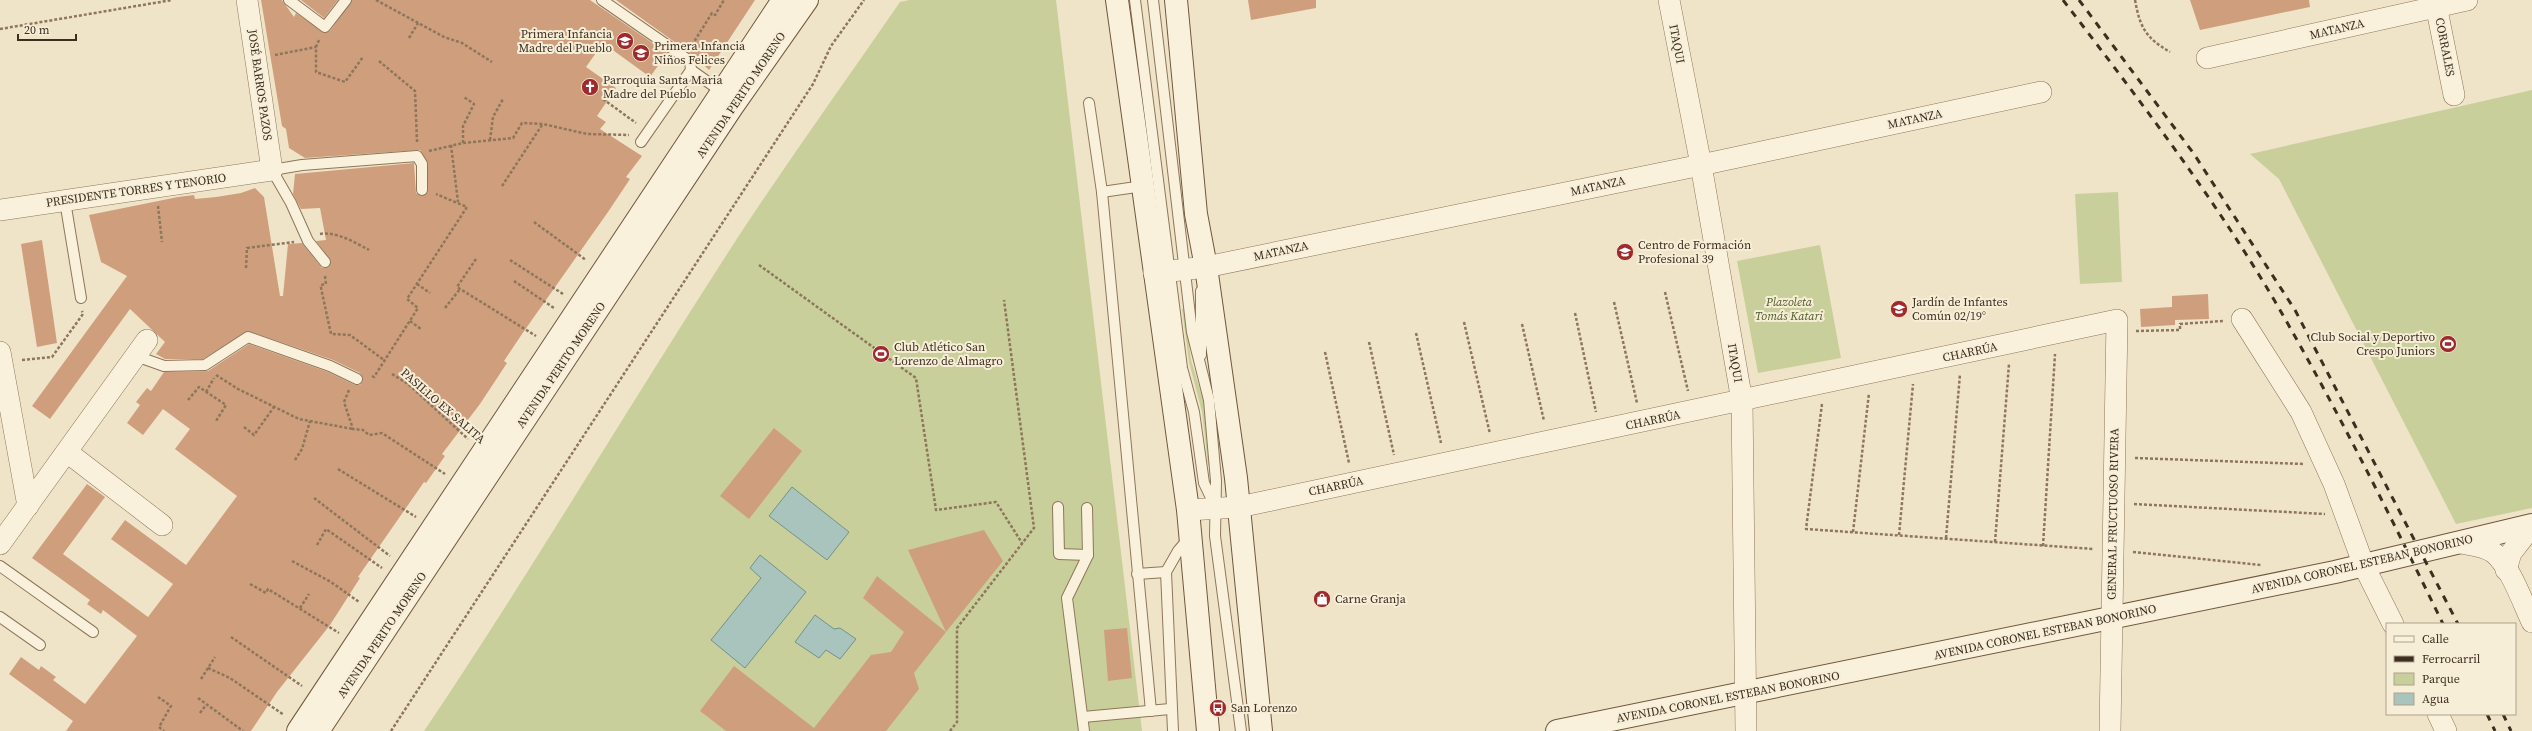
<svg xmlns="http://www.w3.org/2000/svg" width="2532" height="731" font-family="'Source Serif 4',serif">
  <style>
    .green { fill: #c9cf9b }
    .water { fill: #a9c4bc; stroke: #6f938a }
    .building { fill: #cf9f7d }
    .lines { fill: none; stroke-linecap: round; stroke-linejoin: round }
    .lane-casing { stroke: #8d765c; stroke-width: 12 }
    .street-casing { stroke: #8d765c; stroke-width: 22 }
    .secondary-casing { stroke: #6f573f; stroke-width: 24 }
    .path { stroke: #8d765c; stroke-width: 2.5; stroke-dasharray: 3 2; stroke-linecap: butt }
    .lane { stroke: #faf1dc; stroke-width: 10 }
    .street { stroke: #faf1dc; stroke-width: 21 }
    .secondary { stroke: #faf1dc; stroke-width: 22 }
    .rail { stroke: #3d2e20; stroke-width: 3; stroke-dasharray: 7 7; stroke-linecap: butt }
    .labels { text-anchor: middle; stroke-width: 4; stroke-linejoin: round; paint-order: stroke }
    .street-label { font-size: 12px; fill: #3d2e20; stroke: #f7eed8 }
    .poi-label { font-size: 12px; fill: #3d2e20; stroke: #f7eed8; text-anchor: start }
    .park-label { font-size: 12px; font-style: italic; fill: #4d5a26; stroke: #f7eed8 }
  </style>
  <rect width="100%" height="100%" fill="#f0e4c8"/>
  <g class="green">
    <path d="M909 0H1056L1142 731H424C530 574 626 410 729 251 784 166 843 85 900 2Z"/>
    <path d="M2532 90V508L2456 524 2279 179 2250 154Z"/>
    <path d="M2118 192 2122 282 2080 284 2075 194Z"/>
    <path d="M1820 245 1841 358 1758 373 1737 261Z"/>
    <path d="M1182 309H1185L1191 360 1205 406 1211 466 1208 465 1202 412 1189 362Z"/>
  </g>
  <g class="water">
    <path d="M792 487 849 532 827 560 769 516Z"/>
    <path d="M760 555 806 592 745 668 711 640 761 578 750 568Z"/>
    <path d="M815 615 834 629 840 628 856 639 840 659 826 650 819 658 795 642Z"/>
  </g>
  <g class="building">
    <path d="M261 0H282L294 17 296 13 325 33 330 31 352 0H590L667 53 650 77 603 43 586 67 616 88 597 116 606 122 600 129 642 156 626 177 630 179 608 212 522 334 504 361 507 363 480 404 442 454 445 456 426 483 424 482 358 577 360 578 330 625 277 692 251 731H66L73 721 9 674 21 657 39 670 41 666 56 677 53 680 85 704 137 636 103 610 101 614 87 604 90 600 32 558 87 484 105 497 63 554 148 617 173 584 111 539 125 520 186 565 237 496 175 449 190 429 163 409 143 435 127 423 140 405 136 402 147 388 151 391 164 372 208 371 249 344 328 372 355 385H360L363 379 360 373 333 360 248 331 203 359H165L156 354 165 342 130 309 50 419 32 406 127 276 101 262 89 215 178 197 194 195 195 199 216 197 241 193 255 188 264 197 280 296H283L288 244 302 243 322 268 329 267 331 261 316 241 326 240 320 208 301 209 293 194 295 174 414 163 416 193 422 196 428 190V164L420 150 305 158 289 148 286 129 282 126Z"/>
    <path d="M301 0H338L324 18Z"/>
    <path d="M616 0H755L709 70 694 56Z"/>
    <path d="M1248 0H1316V8L1251 20Z"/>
    <path d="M2190 0H2309L2310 7 2200 30Z"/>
    <path d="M42 240 57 343 37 347 21 244Z"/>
    <path d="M2208 294 2209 319 2175 320V325L2141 327 2140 309 2172 307V296Z"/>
    <path d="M774 428 802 451 749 519 720 496Z"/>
    <path d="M984 530 1003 561 946 632 908 550Z"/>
    <path d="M877 576 946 632 914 673 919 689 886 731H726L700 711 734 666 814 728 871 655 891 652 904 632 863 598Z"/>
    <path d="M1127 628 1132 678 1108 681 1104 630Z"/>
  </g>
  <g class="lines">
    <defs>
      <g id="lane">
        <path d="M289 0 325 27 346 0"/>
        <path d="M602 0 690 61 691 70 641 142"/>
        <path d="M1135 0 1182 368 1194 412 1204 483 1215 506"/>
        <path d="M1153 0 1192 332 1209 400 1216 481 1215 536 1241 731"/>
        <path d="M691 70 722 92"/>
        <path d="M1089 103 1102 192 1151 711"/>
        <path d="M1102 192 1143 186"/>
        <path d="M65 201 81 298"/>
        <path d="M325 262 308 241 291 203 272 170 302 165 417 156 422 164V190"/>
        <path d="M1201 291V355"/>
        <path d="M136 356 164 366 205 365 248 337 330 366 357 379"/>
        <path d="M1058 507 1059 554 1088 555"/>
        <path d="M0 566 93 632"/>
        <path d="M1137 574 1166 572"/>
        <path d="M0 617 40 645"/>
        <path d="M1083 717 1170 709"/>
        <path d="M1084 731 1067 598 1088 555 1087 508"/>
        <path d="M1173 731 1166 572 1178 551 1189 538"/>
      </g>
      <g id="street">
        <path d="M1669 0 1701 165 1742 401 1746 731"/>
        <path d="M2435 0 2454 95"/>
        <path d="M2207 58 2467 0"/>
        <path d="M0 210 272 170 247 0"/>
        <path d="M1154 273 1206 267 1701 165 2041 92"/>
        <path d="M2242 319 2301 412 2334 484 2364 566 2393 624"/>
        <path d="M0 352 28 506"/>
        <path d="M67 452 162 525"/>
        <path d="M1188 510 1239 507 2117 320 2110 731"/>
        <path d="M2461 543C2471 545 2485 546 2494 553 2510 566 2523 603 2532 622"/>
        <path d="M0 544 147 340"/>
        <path d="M2506 570 2511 553 2532 526"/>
        <path d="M2438 714 2446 731"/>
      </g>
      <g id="secondary">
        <path d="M1117 0 1188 510 1208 731"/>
        <path d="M1176 0 1196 214 1206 267 1236 478 1261 731"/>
        <path d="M298 731 783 0"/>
        <path d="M318 731 732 107 807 0"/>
        <path d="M1557 731 2335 572 2532 525"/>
      </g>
    </defs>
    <use href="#lane" class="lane-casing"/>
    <use href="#street" class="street-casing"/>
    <use href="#secondary" class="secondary-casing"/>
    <g class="path">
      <path d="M376 0 444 37 462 43 492 62"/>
      <path d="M2135 0C2140 28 2146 38 2170 52"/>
      <path d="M0 29 172 0"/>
      <path d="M409 38 418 23"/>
      <path d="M319 40 316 47V72L345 82 363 57"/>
      <path d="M692 45 712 13 715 15 724 0"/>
      <path d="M275 55 316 47"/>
      <path d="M379 61 415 91 417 142"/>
      <path d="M603 99 636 123"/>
      <path d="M490 140 493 117 503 99"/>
      <path d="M463 143V126L474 104 464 97"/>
      <path d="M451 145 458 202"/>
      <path d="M429 151 463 143 513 138 522 123 543 124 587 134 629 135"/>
      <path d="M502 186 542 125"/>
      <path d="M158 206 162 242"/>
      <path d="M534 222 586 260"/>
      <path d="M320 234C336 231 356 243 369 250"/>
      <path d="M476 259 457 287 536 336"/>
      <path d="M510 260 563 294"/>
      <path d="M759 265 916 378 936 510 996 502 1022 543"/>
      <path d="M246 268 247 248 294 242"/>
      <path d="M325 276 326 284 321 285V288L331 334 350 335 384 360"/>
      <path d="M514 281 554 308"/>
      <path d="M417 284 430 293"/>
      <path d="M1665 292 1688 391"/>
      <path d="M1614 302 1637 403"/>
      <path d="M445 308 460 289"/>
      <path d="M1575 313 1596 412"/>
      <path d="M410 321 421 329"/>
      <path d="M1464 322 1490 434"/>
      <path d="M1522 324 1544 421"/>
      <path d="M2136 331 2180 330V324L2223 321"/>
      <path d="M1416 333 1441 443"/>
      <path d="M1369 342 1394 455"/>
      <path d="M1325 352 1349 463"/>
      <path d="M22 360 52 357 83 314 82 311"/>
      <path d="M392 374 408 384 468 439"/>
      <path d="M216 375 238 389 299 419 353 429"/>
      <path d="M372 376 374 377 418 308 407 299 467 207 436 194"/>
      <path d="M349 390 344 402 353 429 363 430 369 435 382 433 445 474"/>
      <path d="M206 392 214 378"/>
      <path d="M188 400 199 387 226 405 216 421"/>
      <path d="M1822 404 1806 529 2094 549"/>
      <path d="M244 427 254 435 274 407"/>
      <path d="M2135 458 2304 464"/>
      <path d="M295 460 302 449 310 421"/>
      <path d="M338 469 416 517"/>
      <path d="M314 498 390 556"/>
      <path d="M2134 504 2325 514"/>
      <path d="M1853 532 1869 393"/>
      <path d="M1899 535 1913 384"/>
      <path d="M1946 538 1960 374"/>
      <path d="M1995 542 2009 364"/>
      <path d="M317 545 326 529 382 568"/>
      <path d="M2043 546 2055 354"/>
      <path d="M2133 552 2261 565"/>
      <path d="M292 561 331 582 359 602"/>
      <path d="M250 584 266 593 268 589 339 633"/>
      <path d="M300 608 309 594"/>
      <path d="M231 637 302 686"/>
      <path d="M208 668 230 678 284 715"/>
      <path d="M201 679 215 657"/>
      <path d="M158 697 171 706 159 727 164 731"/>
      <path d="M198 698 243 731"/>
      <path d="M200 713 206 705"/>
      <path d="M391 731 813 84 831 46 864 0"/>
      <path d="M950 731 957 722V628L1034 528 1004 300"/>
    </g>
    <use href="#lane" class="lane"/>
    <use href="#street" class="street"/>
    <use href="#secondary" class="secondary"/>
    <g class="rail">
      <path d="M2063 0C2141 102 2220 205 2284 317 2341 417 2393 521 2443 624"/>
      <path d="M2079 0 2194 154 2295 310 2458 624"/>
      <path d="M2487 714 2495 731"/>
      <path d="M2503 714 2511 731"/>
    </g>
  </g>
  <defs>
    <symbol id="school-disc" viewBox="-11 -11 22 22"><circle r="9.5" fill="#9e2a2b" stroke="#f7eed8"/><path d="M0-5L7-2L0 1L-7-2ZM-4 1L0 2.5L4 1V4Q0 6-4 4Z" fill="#fff"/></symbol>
    <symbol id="church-disc" viewBox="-11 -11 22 22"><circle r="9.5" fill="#9e2a2b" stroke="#f7eed8"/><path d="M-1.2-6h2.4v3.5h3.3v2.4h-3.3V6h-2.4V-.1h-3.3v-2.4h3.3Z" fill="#fff"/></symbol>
    <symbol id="stadium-disc" viewBox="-11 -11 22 22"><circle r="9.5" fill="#9e2a2b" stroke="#f7eed8"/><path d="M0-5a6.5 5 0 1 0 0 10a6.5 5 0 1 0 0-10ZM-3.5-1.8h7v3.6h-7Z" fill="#fff"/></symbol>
    <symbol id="shop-disc" viewBox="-11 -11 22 22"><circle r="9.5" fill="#9e2a2b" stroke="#f7eed8"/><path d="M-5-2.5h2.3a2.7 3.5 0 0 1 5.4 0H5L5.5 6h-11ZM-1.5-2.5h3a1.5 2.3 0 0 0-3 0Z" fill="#fff"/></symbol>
    <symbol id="bus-disc" viewBox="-11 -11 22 22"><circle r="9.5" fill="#9e2a2b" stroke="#f7eed8"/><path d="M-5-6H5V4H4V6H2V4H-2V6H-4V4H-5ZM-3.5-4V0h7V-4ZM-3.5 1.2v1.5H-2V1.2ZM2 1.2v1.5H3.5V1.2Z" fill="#fff"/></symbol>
  </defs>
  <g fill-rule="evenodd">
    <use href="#school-disc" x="615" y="31" width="20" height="20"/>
    <use href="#school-disc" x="631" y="43" width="20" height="20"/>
    <use href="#church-disc" x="580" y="77" width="20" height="20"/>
    <use href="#school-disc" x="1615" y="242" width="20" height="20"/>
    <use href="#school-disc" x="1889" y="299" width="20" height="20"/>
    <use href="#stadium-disc" x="2438" y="334" width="20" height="20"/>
    <use href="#stadium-disc" x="871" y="344" width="20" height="20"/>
    <use href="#shop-disc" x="1312" y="589" width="20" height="20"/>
    <use href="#bus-disc" x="1208" y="698" width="20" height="20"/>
  </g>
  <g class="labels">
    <g class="street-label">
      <text transform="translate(2337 29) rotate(-13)" y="4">MATANZA</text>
      <text transform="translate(1677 44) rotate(79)" y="4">ITAQUI</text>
      <text transform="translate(2445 47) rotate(79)" y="4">CORRALES</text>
      <text transform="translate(260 85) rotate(82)" y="4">JOSÉ BARROS PAZOS</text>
      <text transform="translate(741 95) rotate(-56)" y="4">AVENIDA PERITO MORENO</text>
      <text transform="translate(1915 119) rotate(-12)" y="4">MATANZA</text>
      <text transform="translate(1598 186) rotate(-12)" y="4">MATANZA</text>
      <text transform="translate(136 190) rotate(-8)" y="4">PRESIDENTE TORRES Y TENORIO</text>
      <text transform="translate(1281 251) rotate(-12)" y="4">MATANZA</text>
      <text transform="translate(1970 352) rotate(-12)" y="4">CHARRÚA</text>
      <text transform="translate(1735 363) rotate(80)" y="4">ITAQUI</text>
      <text transform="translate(561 365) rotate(-56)" y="4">AVENIDA PERITO MORENO</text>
      <text transform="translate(443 406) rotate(41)" y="4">PASILLO EX SALITA</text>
      <text transform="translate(1653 420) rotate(-12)" y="4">CHARRÚA</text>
      <text transform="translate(1336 486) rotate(-12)" y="4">CHARRÚA</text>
      <text transform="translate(2113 514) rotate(-89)" y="4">GENERAL FRUCTUOSO RIVERA</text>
      <text transform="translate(2362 564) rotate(-13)" y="4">AVENIDA CORONEL ESTEBAN BONORINO</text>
      <text transform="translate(2045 632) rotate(-12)" y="4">AVENIDA CORONEL ESTEBAN BONORINO</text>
      <text transform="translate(382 635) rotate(-56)" y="4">AVENIDA PERITO MORENO</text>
      <text transform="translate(1728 697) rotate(-11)" y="4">AVENIDA CORONEL ESTEBAN BONORINO</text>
    </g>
    <g class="poi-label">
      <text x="612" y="38" text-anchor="end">Primera Infancia<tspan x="612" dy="14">Madre del Pueblo</tspan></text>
      <text x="654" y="50">Primera Infancia<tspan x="654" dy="14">Niños Felices</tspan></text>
      <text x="603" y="84">Parroquia Santa Maria<tspan x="603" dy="14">Madre del Pueblo</tspan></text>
      <text x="1638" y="249">Centro de Formación<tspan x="1638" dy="14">Profesional 39</tspan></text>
      <text x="1912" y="306">Jardín de Infantes<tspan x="1912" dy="14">Común 02/19°</tspan></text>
      <text x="2435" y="341" text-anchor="end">Club Social y Deportivo<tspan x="2435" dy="14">Crespo Juniors</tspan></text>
      <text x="894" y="351">Club Atlético San<tspan x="894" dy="14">Lorenzo de Almagro</tspan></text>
      <text x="1335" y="603">Carne Granja</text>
      <text x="1231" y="712">San Lorenzo</text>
    </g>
    <g class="park-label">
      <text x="1789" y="306">Plazoleta<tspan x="1789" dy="14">Tomás Katari</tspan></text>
    </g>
  </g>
  <rect x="2386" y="623" width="130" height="92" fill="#f7eed8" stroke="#ada18e"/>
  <rect x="2394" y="636" width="20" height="6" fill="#faf1dc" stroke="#ada18e"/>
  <text x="2422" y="643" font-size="12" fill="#3d2e20">Calle</text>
  <rect x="2394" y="656" width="20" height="6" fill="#3d2e20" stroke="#ada18e"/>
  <text x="2422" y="663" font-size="12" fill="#3d2e20">Ferrocarril</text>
  <rect x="2394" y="673" width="20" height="12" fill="#c9cf9b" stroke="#ada18e"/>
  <text x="2422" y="683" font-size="12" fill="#3d2e20">Parque</text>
  <rect x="2394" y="693" width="20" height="12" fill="#a9c4bc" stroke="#ada18e"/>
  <text x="2422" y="703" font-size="12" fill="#3d2e20">Agua</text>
  <path d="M18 34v6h58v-6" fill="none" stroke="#3d2e20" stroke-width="2"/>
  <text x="24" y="34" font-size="12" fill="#3d2e20" stroke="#f7eed8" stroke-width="3" paint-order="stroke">20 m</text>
</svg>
